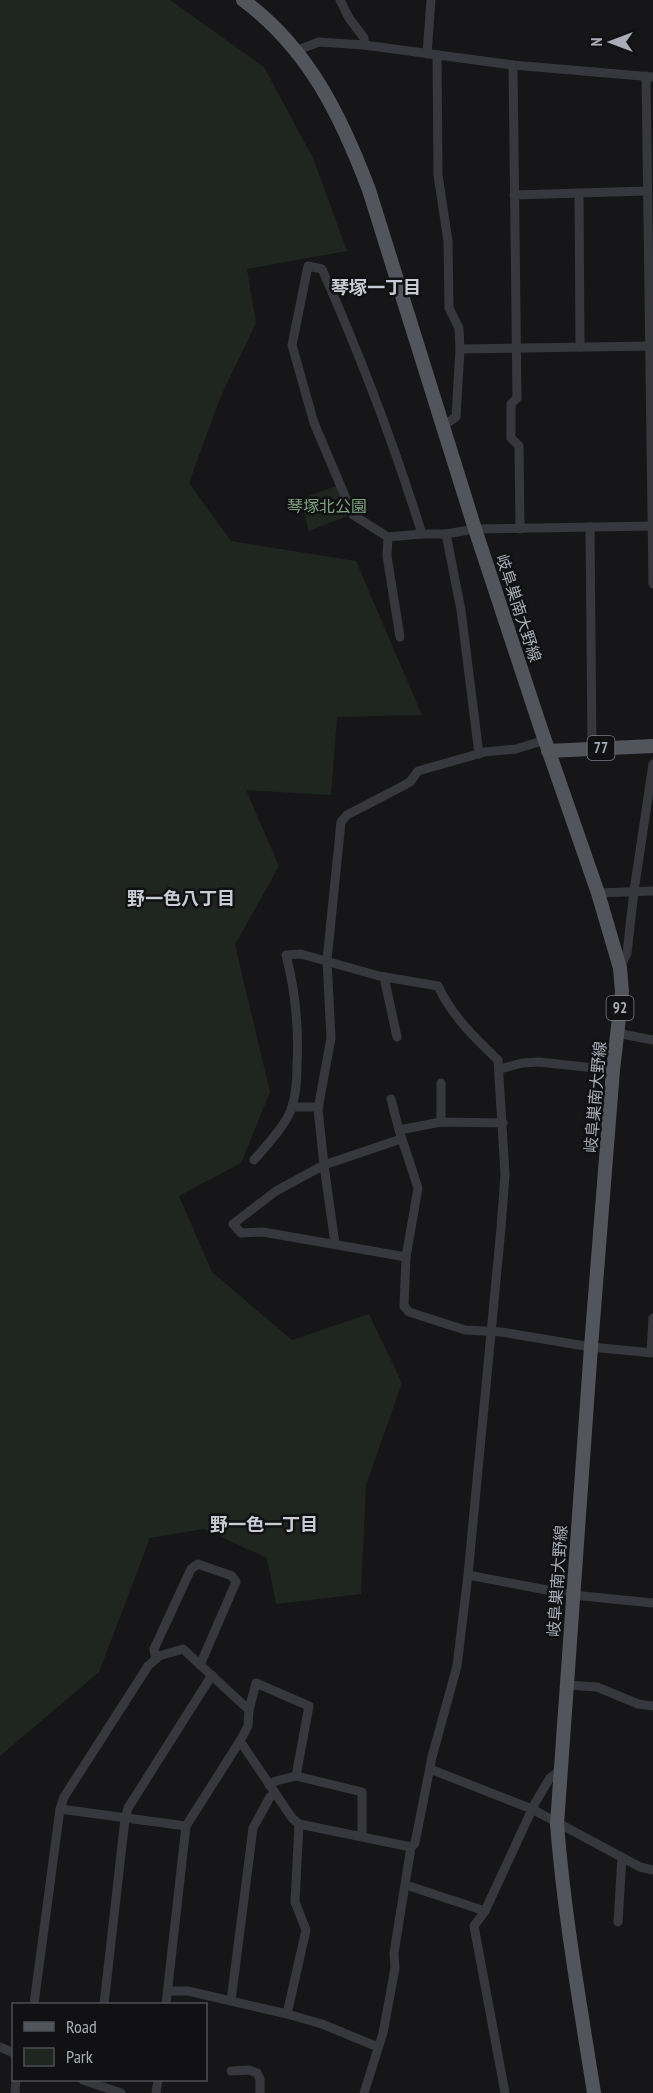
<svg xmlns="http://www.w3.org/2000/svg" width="653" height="2093" font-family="'PT Sans Narrow','Noto Sans JP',sans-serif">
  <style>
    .green { fill: #1e261f }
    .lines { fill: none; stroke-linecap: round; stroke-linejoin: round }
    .street { stroke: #37383d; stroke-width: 9 }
    .primary { stroke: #53555c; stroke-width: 14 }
    .labels { text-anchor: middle; stroke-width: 5; stroke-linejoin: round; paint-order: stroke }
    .shield { fill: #111113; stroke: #7b7e86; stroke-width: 1.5 }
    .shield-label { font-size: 15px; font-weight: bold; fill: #a8adb8 }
    .park-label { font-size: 16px; fill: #7fa381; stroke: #111113 }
    .street-label { font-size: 16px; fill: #a8adb8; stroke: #111113 }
    .neighbourhood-label { font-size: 18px; font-weight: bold; fill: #c9ccd4; stroke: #111113 }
  </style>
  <rect width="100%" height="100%" fill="#161618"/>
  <g class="green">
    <path d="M0 0H170L264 67 313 158 347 251 247 269 256 323 220 398 189 483 231 541 356 561 422 715 337 717 331 795 246 790 279 866 235 945 270 1092 241 1163 179 1196 212 1272 292 1340 369 1314 402 1383 366 1485 361 1594 276 1604 267 1558 204 1529 150 1538 99 1672 0 1756Z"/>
    <path d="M336 486 350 515 309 531 300 499Z"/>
  </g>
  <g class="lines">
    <g class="street">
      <path d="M340 0 349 18 364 38V45"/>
      <path d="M295 51 319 42 364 45 513 65 653 77"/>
      <path d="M427 54 431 0"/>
      <path d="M437 55 438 175 448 241 449 308 459 328 460 349 456 417 443 426"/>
      <path d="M513 65 517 398 511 404V438L519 446 520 529"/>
      <path d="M646 76 653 584"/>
      <path d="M579 193 580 347"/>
      <path d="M514 195 647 191"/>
      <path d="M460 349 653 346"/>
      <path d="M590 527 592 749"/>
      <path d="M446 534 461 610 479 754"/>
      <path d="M388 537 422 534H446L475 529 653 526"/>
      <path d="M400 637 387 556 388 537 353 515 314 423 292 345 308 266 322 269C360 355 394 444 422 534"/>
      <path d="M598 893 653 891"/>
      <path d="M620 968 627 953 634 891 653 764"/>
      <path d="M384 977 397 1037"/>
      <path d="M617 1033 653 1040"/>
      <path d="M500 1069 522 1063 539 1062 613 1070"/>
      <path d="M391 1099 399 1130 418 1188 406 1257 404 1306 409 1312 465 1330 501 1332 591 1347 653 1353"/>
      <path d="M292 1107H319"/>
      <path d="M441 1122V1083"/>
      <path d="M399 1130 441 1122 503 1123"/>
      <path d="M401 1139 324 1165 276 1191 233 1224 241 1233 263 1232 406 1257"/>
      <path d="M254 1160C266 1146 287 1124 292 1107 296 1094 297 1079 297 1066 299 1026 296 993 286 955L301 954 379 976 438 986C452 1016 474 1037 498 1060L505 1175 501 1228 468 1575 457 1666 432 1757 415 1843 411 1847 394 1953 395 1968 383 2033 364 2093"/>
      <path d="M335 1244 324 1165 318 1109 331 1038 327 960 341 822 347 815 399 788 410 782 418 771 485 752 516 749 545 740"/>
      <path d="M651 1352 653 1318"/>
      <path d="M468 1575 573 1595 653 1603"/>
      <path d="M156 1659 154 1649 191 1569 198 1564 232 1576 236 1582 200 1665"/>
      <path d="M566 1685 597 1687 638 1704 653 1706"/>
      <path d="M249 1710 256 1683 309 1706 296 1776"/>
      <path d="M240 1741 292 1818 299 1824 411 1847"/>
      <path d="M430 1769 532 1809 640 1867 653 1870"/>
      <path d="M269 1785 276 1781 296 1776 362 1792V1837"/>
      <path d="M60 1809 186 1826"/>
      <path d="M406 1885 485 1911"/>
      <path d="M618 1922 622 1857"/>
      <path d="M168 1991H188L287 2014 322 2024 378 2047"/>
      <path d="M231 2001 253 1828 270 1797 275 1793"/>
      <path d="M34 2004 60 1809 64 1797 148 1666 159 1656 183 1649 249 1710 248 1726 240 1741 186 1826 166 2004"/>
      <path d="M104 2004 125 1819 128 1808 212 1675"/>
      <path d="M287 2014 306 1930 295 1902 299 1824"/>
      <path d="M0 2047 14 2053"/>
      <path d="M231 2071 249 2070 257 2073 260 2079V2093"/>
      <path d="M83 2080 121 2093"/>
      <path d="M15 2093 16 2080"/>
      <path d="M156 2093 158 2080"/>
      <path d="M505 2093 474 1926 485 1911 535 1803 550 1778 561 1770"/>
    </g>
    <g class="primary">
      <path d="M243 0C309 49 341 116 369 190L475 529 541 729 598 893 620 968 622 992 613 1070 591 1347 557 1824C564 1914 580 2004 594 2093"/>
      <path d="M548 751 653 746"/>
    </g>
  </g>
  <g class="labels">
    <g class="shield">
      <rect x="587.5" y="736" width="27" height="24" rx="4.5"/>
      <rect x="606.5" y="996" width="27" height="24" rx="4.5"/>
    </g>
    <g class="shield-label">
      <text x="601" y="753">77</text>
      <text x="620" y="1013">92</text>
    </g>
    <g class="park-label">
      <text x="327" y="512">琴塚北公園</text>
    </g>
    <g class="street-label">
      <text transform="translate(519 608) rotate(72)" y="6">岐阜巣南大野線</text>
      <text transform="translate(595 1097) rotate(-85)" y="6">岐阜巣南大野線</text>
      <text transform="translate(557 1581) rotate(-86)" y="6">岐阜巣南大野線</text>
    </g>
    <g class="neighbourhood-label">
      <text x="376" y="294">琴塚一丁目</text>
      <text x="181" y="905">野一色八丁目</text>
      <text x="264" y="1531">野一色一丁目</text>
    </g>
  </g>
  <rect x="12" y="2003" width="195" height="78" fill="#111113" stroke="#4d4f55" stroke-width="1.5"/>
  <rect x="24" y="2022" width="30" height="9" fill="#53555c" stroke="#4d4f55" stroke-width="1.5"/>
  <text x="66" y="2033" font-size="18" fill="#a8adb8">Road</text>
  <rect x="24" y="2048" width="30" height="18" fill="#1e261f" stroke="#4d4f55" stroke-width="1.5"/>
  <text x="66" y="2063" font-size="18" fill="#a8adb8">Park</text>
  <g transform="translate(611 42) rotate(270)" stroke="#111113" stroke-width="4.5" paint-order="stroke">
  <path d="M0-4.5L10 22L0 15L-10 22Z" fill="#a8adb8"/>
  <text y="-9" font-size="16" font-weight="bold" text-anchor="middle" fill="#a8adb8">N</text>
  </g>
</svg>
